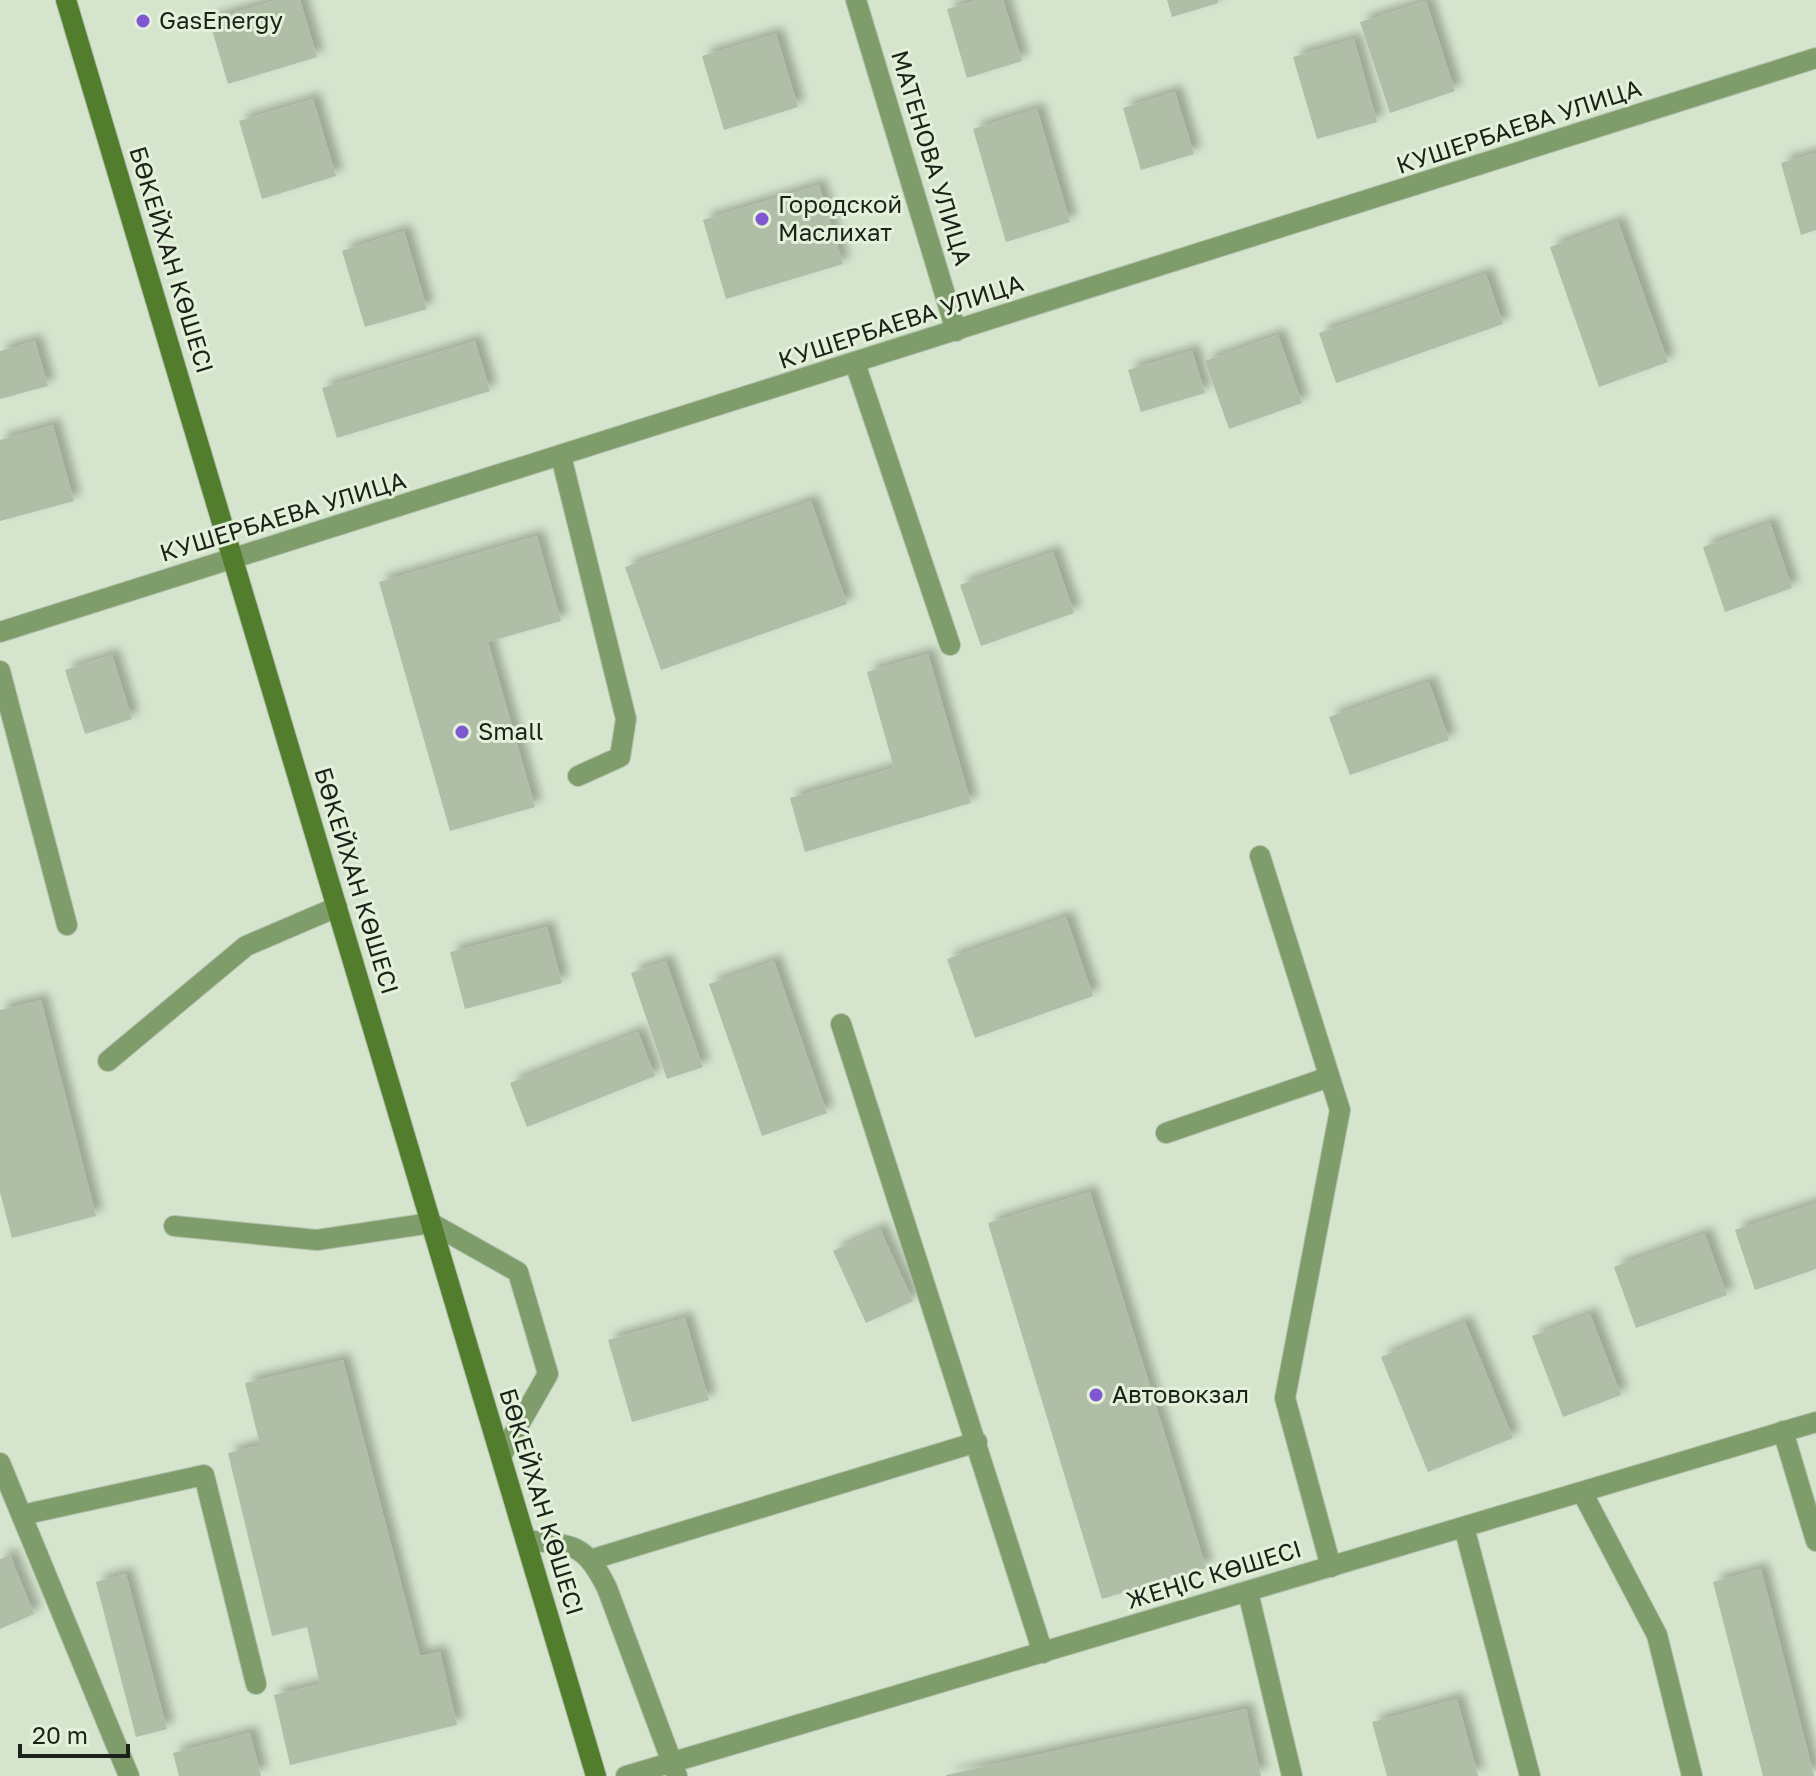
<svg xmlns="http://www.w3.org/2000/svg" width="1816" height="1776" font-family="'Golos Text',sans-serif">
  <style>
    .building { fill: #b0bda7; filter: url(#shadow) }
    .lines { fill: none; stroke-linecap: round; stroke-linejoin: round }
    .lane-casing { stroke: #b4c1ad; stroke-width: 22 }
    .street-casing { stroke: #b4c1ad; stroke-width: 22 }
    .secondary-casing { stroke: #b4c1ad; stroke-width: 22 }
    .lane { stroke: #7f9d6b; stroke-width: 20 }
    .street { stroke: #7f9d6b; stroke-width: 20 }
    .secondary { stroke: #517d2d; stroke-width: 20 }
    .poi-dot { fill: #7f57d0; stroke: #e3f1da; stroke-width: 3 }
    .labels { text-anchor: middle; stroke-width: 6; stroke-linejoin: round; paint-order: stroke }
    .poi-label { font-size: 24px; fill: #1c2119; stroke: #e3f1da; text-anchor: start }
    .street-label { font-size: 24px; fill: #1c2119; stroke: #e3f1da }
  </style>
  <defs>
    <filter id="shadow"><feDropShadow dx="7" dy="-7" stdDeviation="4" flood-color="#0004"/></filter>
  </defs>
  <rect width="100%" height="100%" fill="#d5e4cd"/>
  <g class="building">
    <path d="M277 0H300L317 57 228 84 209 20Z"/>
    <path d="M978 0H1003L1022 61 967 78 947 9Z"/>
    <path d="M1167 0H1218V3L1172 17Z"/>
    <path d="M1426 1 1455 91 1390 113 1360 22Z"/>
    <path d="M776 34 798 107 724 130 702 56Z"/>
    <path d="M1354 39 1377 122 1317 139 1293 57Z"/>
    <path d="M1175 92 1194 154 1141 170 1123 108Z"/>
    <path d="M313 99 336 176 262 199 239 121Z"/>
    <path d="M1037 109 1070 222 1006 242 973 129Z"/>
    <path d="M1816 153V230L1801 235 1781 163Z"/>
    <path d="M819 185 843 264 726 299 703 220Z"/>
    <path d="M1618 222 1668 362 1599 387 1550 247Z"/>
    <path d="M404 231 427 309 365 327 342 251Z"/>
    <path d="M1486 274 1503 324 1336 383 1319 333Z"/>
    <path d="M1278 335 1302 403 1229 429 1205 361Z"/>
    <path d="M35 341 48 386 0 399V351Z"/>
    <path d="M475 341 490 391 337 438 322 388Z"/>
    <path d="M1192 351 1205 393 1141 412 1128 370Z"/>
    <path d="M53 425 74 501 0 521V440Z"/>
    <path d="M811 501 847 604 661 670 625 567Z"/>
    <path d="M1770 523 1792 588 1725 612 1703 547Z"/>
    <path d="M537 536 561 621 488 642 535 807 450 831 379 582Z"/>
    <path d="M1053 552 1074 613 981 646 960 585Z"/>
    <path d="M928 654 971 803 805 852 790 798 894 768 867 672Z"/>
    <path d="M112 655 132 719 85 734 65 670Z"/>
    <path d="M1429 682 1449 740 1350 775 1329 717Z"/>
    <path d="M1066 917 1093 996 975 1038 947 959Z"/>
    <path d="M547 927 562 983 465 1009 450 952Z"/>
    <path d="M666 961 703 1067 667 1079 631 973Z"/>
    <path d="M774 961 827 1113 762 1136 709 984Z"/>
    <path d="M41 1000 96 1216 12 1238 0 1192V1010Z"/>
    <path d="M638 1032 655 1076 527 1127 510 1083Z"/>
    <path d="M1090 1192 1206 1568 1102 1599 988 1223Z"/>
    <path d="M1816 1203V1269L1755 1290 1735 1230Z"/>
    <path d="M880 1229 913 1301 866 1323 833 1251Z"/>
    <path d="M1705 1234 1727 1295 1636 1328 1614 1267Z"/>
    <path d="M1590 1314 1621 1395 1563 1417 1532 1336Z"/>
    <path d="M685 1318 709 1400 632 1422 608 1340Z"/>
    <path d="M1465 1322 1513 1438 1428 1472 1381 1357Z"/>
    <path d="M343 1360 420 1656 440 1652 457 1725 290 1765 274 1695 320 1684 307 1627 272 1636 228 1453 260 1445 245 1383Z"/>
    <path d="M10 1555 34 1614 0 1629V1559Z"/>
    <path d="M1761 1569 1814 1776H1763L1713 1582Z"/>
    <path d="M126 1574 167 1729 136 1737 96 1582Z"/>
    <path d="M1457 1699 1478 1776H1387L1372 1722Z"/>
    <path d="M1246 1709 1261 1776H946V1775Z"/>
    <path d="M250 1733 261 1776H179L173 1753Z"/>
  </g>
  <g class="lines">
    <defs>
      <g id="lane">
        <path d="M855 363 950 645"/>
        <path d="M561 456 626 719 620 757 578 776"/>
        <path d="M0 671 67 925"/>
        <path d="M1260 856 1340 1110 1285 1398 1331 1567"/>
        <path d="M841 1024 1043 1653"/>
        <path d="M108 1061 246 946 337 907"/>
        <path d="M1166 1133 1329 1077"/>
        <path d="M174 1226 317 1240 431 1223 518 1272 548 1374 501 1456"/>
        <path d="M1783 1431 1816 1541"/>
        <path d="M0 1463 129 1776"/>
        <path d="M1582 1492 1657 1635 1692 1776"/>
        <path d="M22 1515 204 1475 256 1684"/>
        <path d="M1464 1527 1530 1776"/>
        <path d="M526 1540C574 1546 584 1542 607 1588L677 1776"/>
        <path d="M593 1559 977 1442"/>
        <path d="M1248 1592 1292 1776"/>
      </g>
      <g id="street">
        <path d="M856 0 956 331"/>
        <path d="M0 632 1816 58"/>
        <path d="M626 1776 1816 1422"/>
      </g>
      <path id="secondary" d="M66 0 596 1776"/>
    </defs>
    <use href="#lane" class="lane-casing"/>
    <use href="#street" class="street-casing"/>
    <use href="#secondary" class="secondary-casing"/>
    <use href="#lane" class="lane"/>
    <use href="#street" class="street"/>
    <use href="#secondary" class="secondary"/>
  </g>
  <g class="poi-dot">
    <circle cx="143" cy="21" r="8"/>
    <circle cx="762" cy="219" r="8"/>
    <circle cx="462" cy="732" r="8"/>
    <circle cx="1096" cy="1395" r="8"/>
  </g>
  <g class="labels">
    <g class="poi-label">
      <text x="159" y="29">GasEnergy</text>
      <text x="778" y="213">Городской<tspan x="778" dy="28">Маслихат</tspan></text>
      <text x="478" y="740">Small</text>
      <text x="1112" y="1403">Автовокзал</text>
    </g>
    <g class="street-label">
      <text transform="translate(1519 127) rotate(-18)" y="8">КУШЕРБАЕВА УЛИЦА</text>
      <text transform="translate(931 158) rotate(73)" y="8">МАТЕНОВА УЛИЦА</text>
      <text transform="translate(171 260) rotate(73)" y="8">БӨКЕЙХАН КӨШЕСІ</text>
      <text transform="translate(901 322) rotate(-18)" y="8">КУШЕРБАЕВА УЛИЦА</text>
      <text transform="translate(283 517) rotate(-17)" y="8">КУШЕРБАЕВА УЛИЦА</text>
      <text transform="translate(356 881) rotate(73)" y="8">БӨКЕЙХАН КӨШЕСІ</text>
      <text transform="translate(541 1502) rotate(73)" y="8">БӨКЕЙХАН КӨШЕСІ</text>
      <text transform="translate(1214 1575) rotate(-17)" y="8">ЖЕҢІС КӨШЕСІ</text>
    </g>
  </g>
  <path d="M20 1744v12h108v-12" fill="none" stroke="#1c2119" stroke-width="4"/>
  <text x="32" y="1744" font-size="24" fill="#1c2119" stroke="#e3f1da" stroke-width="6" paint-order="stroke">20 m</text>
</svg>
